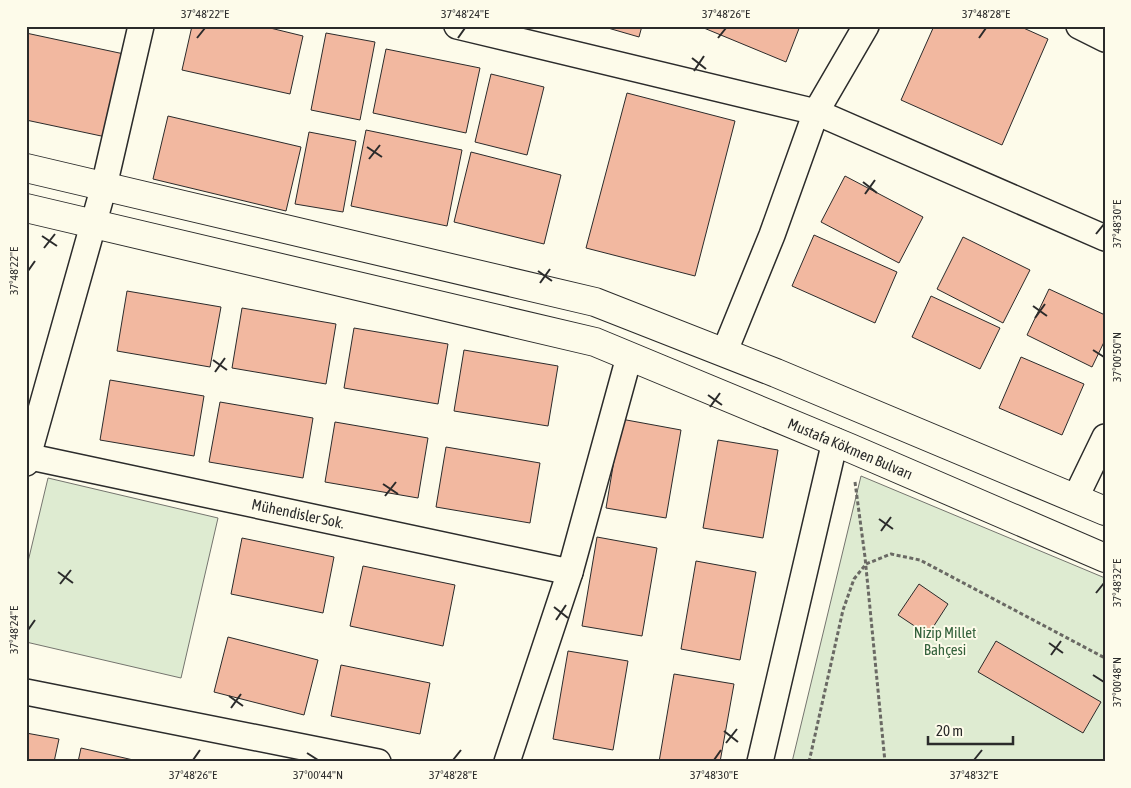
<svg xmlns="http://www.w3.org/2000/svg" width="1131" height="788" font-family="'Asap Condensed',sans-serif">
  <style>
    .green { fill: #deebd1; stroke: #74746e }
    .building { fill: #f2b8a0; stroke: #2b2b2b }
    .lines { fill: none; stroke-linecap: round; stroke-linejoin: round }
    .street-casing { stroke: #2b2b2b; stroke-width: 28 }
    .secondary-casing { stroke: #2b2b2b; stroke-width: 30 }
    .path { stroke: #6a6964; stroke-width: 3; stroke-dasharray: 4 2.5; stroke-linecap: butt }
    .street { stroke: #fdfbea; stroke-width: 25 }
    .secondary { stroke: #fdfbea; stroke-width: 28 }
    .ticks { fill: none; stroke: #2b2b2b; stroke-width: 2 }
    .labels { text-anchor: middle; stroke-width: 4; stroke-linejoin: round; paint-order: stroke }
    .street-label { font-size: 15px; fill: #2b2b2b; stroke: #fdfbea }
    .park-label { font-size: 15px; fill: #34623c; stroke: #fdfbea }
    .neatline { fill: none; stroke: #2b2b2b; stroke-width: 2 }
    .ticks-label { font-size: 12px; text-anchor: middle; fill: #2b2b2b }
  </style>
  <rect width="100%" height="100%" fill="#fdfbea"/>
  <g class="green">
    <path d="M861 476 1105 578V762H792Z"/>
    <path d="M48 478 218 518 181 678 26 642V570Z"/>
  </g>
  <g class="building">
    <path d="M192 26H262L303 36 290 94 182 70Z"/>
    <path d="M601 26H642L639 37Z"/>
    <path d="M699 26H800L786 62Z"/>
    <path d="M934 26H1019L1048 39 1002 145 901 100Z"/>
    <path d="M26 33 124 54 106 137 26 120Z"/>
    <path d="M326 33 375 42 360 120 311 110Z"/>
    <path d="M386 49 480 68 466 133 373 113Z"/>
    <path d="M491 74 544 87 527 155 475 142Z"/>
    <path d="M627 93 735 121 695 276 586 248Z"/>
    <path d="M168 116 301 147 286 211 153 179Z"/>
    <path d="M366 130 462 150 447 226 351 206Z"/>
    <path d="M309 132 356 141 343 212 295 204Z"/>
    <path d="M471 152 561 175 544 244 454 222Z"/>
    <path d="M845 176 923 217 899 263 821 222Z"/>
    <path d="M814 235 897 272 875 323 792 286Z"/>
    <path d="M963 237 1030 270 1003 323 937 289Z"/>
    <path d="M1049 289 1105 315V340L1092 367 1027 335Z"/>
    <path d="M127 291 221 307 210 367 117 351Z"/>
    <path d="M931 296 1000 328 980 369 912 337Z"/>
    <path d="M242 308 336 324 326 384 232 368Z"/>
    <path d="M354 328 448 344 438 404 344 388Z"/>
    <path d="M464 350 558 366 548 426 454 411Z"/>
    <path d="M1021 357 1084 384 1062 435 999 408Z"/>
    <path d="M110 380 204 396 194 456 100 440Z"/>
    <path d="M220 402 313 418 303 478 209 462Z"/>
    <path d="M621 419 681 430 666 518 606 508Z"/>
    <path d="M335 422 428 438 418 498 325 482Z"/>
    <path d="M718 440 778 450 763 538 703 528Z"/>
    <path d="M446 447 540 463 530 523 436 507Z"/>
    <path d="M597 537 657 548 642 636 582 626Z"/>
    <path d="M242 538 334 557 323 613 231 594Z"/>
    <path d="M696 561 756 572 740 660 681 649Z"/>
    <path d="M363 566 455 585 443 646 350 626Z"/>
    <path d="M919 584 948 604 928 635 898 615Z"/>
    <path d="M228 637 318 660 304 715 214 692Z"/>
    <path d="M996 641 1101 702 1083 733 978 672Z"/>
    <path d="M568 651 628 661 613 750 553 739Z"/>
    <path d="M341 665 430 683 420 734 331 716Z"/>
    <path d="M674 674 734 684 720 762H659Z"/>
    <path d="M26 733 59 739 54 762H26Z"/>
    <path d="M81 748 142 762H78Z"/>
  </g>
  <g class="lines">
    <defs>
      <g id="street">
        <path d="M457 26 816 112 1105 238"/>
        <path d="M1079 26 1105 39"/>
        <path d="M724 353 772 235 816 112 866 26"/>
        <path d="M26 456 570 572"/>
        <path d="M26 463 104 186 141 26"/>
        <path d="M1075 499 1105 437"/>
        <path d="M26 692 378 762"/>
        <path d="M507 762 570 572 629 357"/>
        <path d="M760 762 835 441"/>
      </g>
      <g id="secondary">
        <path d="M26 168 595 302 776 373 1105 511"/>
        <path d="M26 208 595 342 850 448 1105 558"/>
      </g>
    </defs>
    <use href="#street" class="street-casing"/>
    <use href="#secondary" class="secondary-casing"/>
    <g class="path">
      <path d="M855 482 865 557 885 762"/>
      <path d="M809 762 843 610 854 579 866 564 891 554 920 560 1105 658"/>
    </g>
    <use href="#street" class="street"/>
    <use href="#secondary" class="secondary"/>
  </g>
  <path class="ticks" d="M197 38 205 28M458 38 465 28M718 38 726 28M979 38 986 28M692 58 706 69M694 71 704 56M367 147 382 157M369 159 380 145M863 182 877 193M865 194 875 180M1096 234 1104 224M42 236 57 246M44 248 55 234M28 271 35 261M538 271 552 281M540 283 550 269M1033 306 1047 316M1035 318 1045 304M1093 350 1104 357M213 360 227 370M215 372 225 358M708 395 722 405M710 407 720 393M383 484 398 494M385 496 396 482M879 519 893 529M881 531 891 517M58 572 73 583M60 584 71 570M1096 593 1104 583M554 607 568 618M556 620 566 605M28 630 35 620M1049 643 1063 653M1051 655 1061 641M1093 675 1104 682M229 696 243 706M231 708 241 694M724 731 738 742M726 743 737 729M307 753 318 760M193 760 200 750M453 760 461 750M714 760 721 750M974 760 982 750"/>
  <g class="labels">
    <g class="street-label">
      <text transform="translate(850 449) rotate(23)" y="5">Mustafa Kökmen Bulvarı</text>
      <text transform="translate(298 514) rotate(12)" y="5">Mühendisler Sok.</text>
    </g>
    <g class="park-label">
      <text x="945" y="638">Nizip Millet<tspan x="945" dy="17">Bahçesi</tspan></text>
    </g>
  </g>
  <rect width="1131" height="788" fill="none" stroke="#fdfbea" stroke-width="55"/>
  <path d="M928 736v8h85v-8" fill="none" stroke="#2b2b2b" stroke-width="2.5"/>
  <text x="936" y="736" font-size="15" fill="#2b2b2b" stroke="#fdfbea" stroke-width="4" paint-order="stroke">20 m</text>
  <rect x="28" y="28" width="1076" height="732" class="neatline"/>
  <g class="ticks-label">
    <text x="205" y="18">37°48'22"E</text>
    <text x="465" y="18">37°48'24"E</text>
    <text x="726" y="18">37°48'26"E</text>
    <text x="986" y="18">37°48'28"E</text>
    <text transform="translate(1117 224) rotate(-90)" y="4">37°48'30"E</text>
    <text transform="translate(14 271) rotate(-90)" y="4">37°48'22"E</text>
    <text transform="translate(1117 357) rotate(-90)" y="4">37°00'50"N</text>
    <text transform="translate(1117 583) rotate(-90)" y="4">37°48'32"E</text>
    <text transform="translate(14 630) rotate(-90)" y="4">37°48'24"E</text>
    <text transform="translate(1117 682) rotate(-90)" y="4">37°00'48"N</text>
    <text x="193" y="779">37°48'26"E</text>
    <text x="318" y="779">37°00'44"N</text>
    <text x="453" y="779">37°48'28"E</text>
    <text x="714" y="779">37°48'30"E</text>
    <text x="974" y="779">37°48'32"E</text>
  </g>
</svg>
